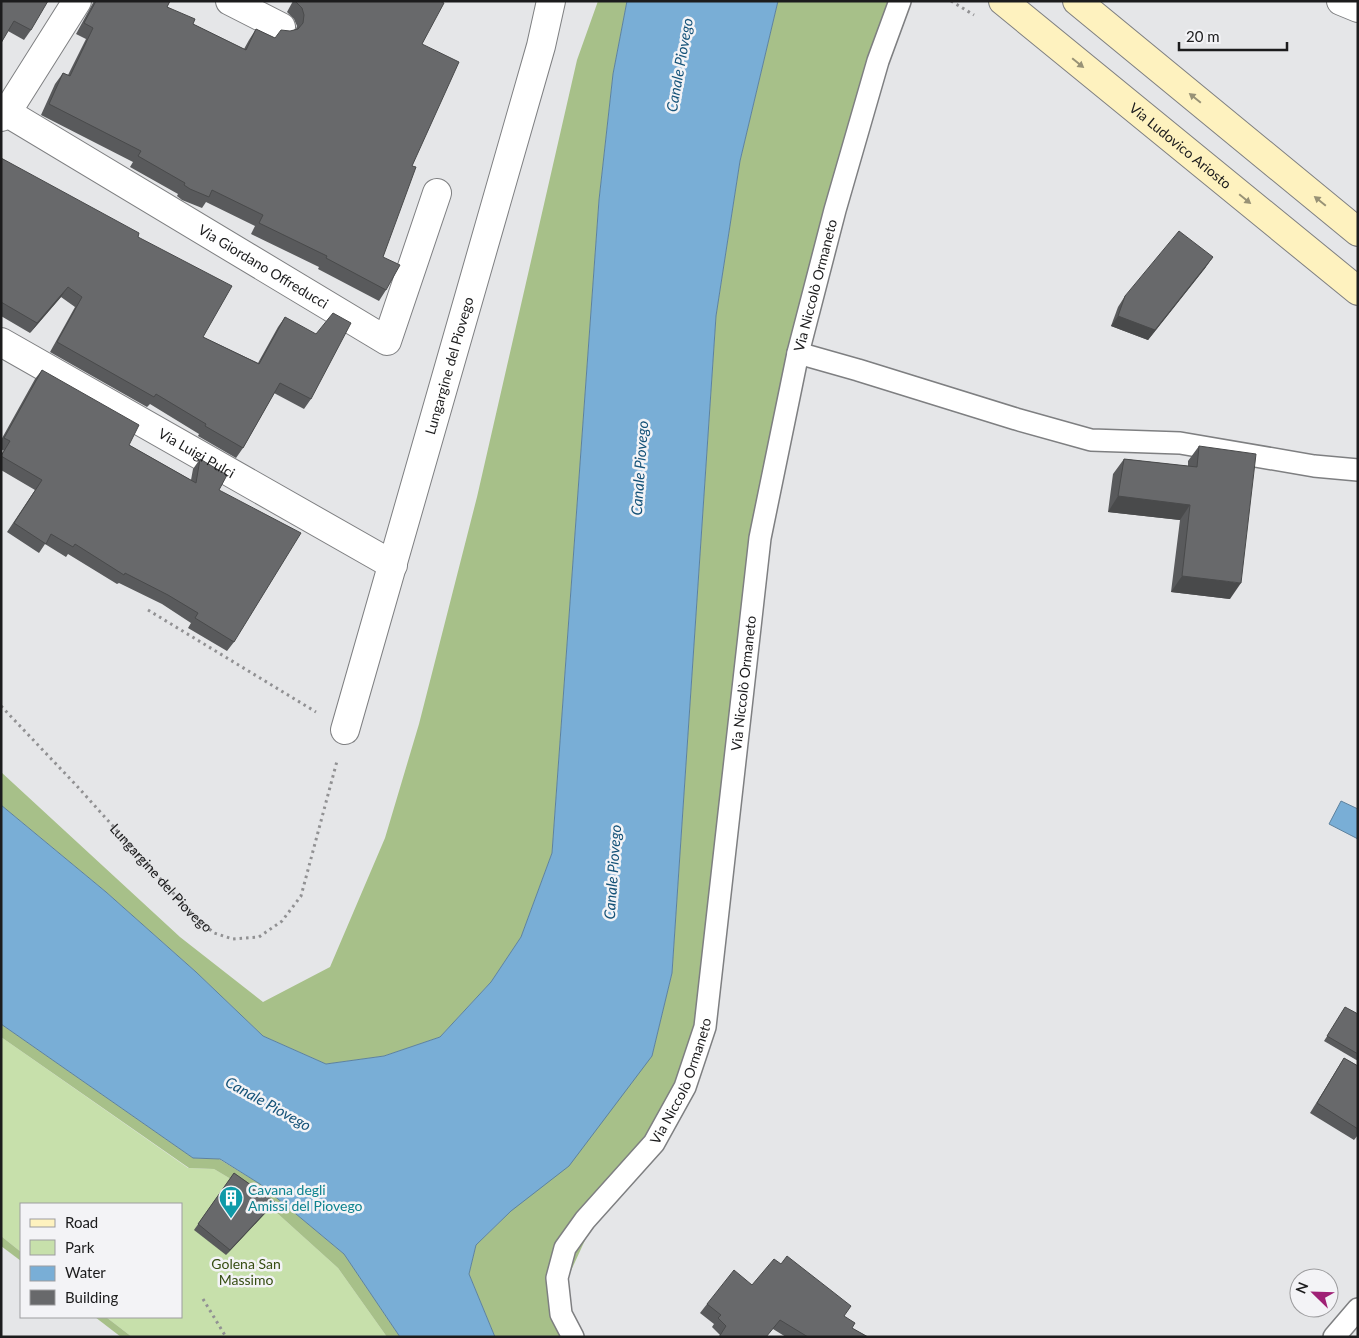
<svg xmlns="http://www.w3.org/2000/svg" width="1359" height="1338" font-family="Lato,sans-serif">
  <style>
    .green { fill: #c7e0ab }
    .forest { fill: #a7c089 }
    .water { fill: #79aed6; stroke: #5d829e }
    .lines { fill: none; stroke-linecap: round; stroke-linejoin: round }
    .service-casing { stroke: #7e7f81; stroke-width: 24 }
    .minor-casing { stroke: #7e7f81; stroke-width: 30 }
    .secondary-casing { stroke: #7e7f81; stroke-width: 30 }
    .path { stroke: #919193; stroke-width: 3; stroke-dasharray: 2.5 4; stroke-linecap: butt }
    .service { stroke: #fff; stroke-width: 21 }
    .minor { stroke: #fff; stroke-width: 28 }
    .secondary { stroke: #fef2bf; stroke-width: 28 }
    .wall { fill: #595a5c }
    .shaded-wall { fill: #494a4b }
    .building { fill: #68696b; stroke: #494a4b }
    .oneway { fill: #989276 }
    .labels { text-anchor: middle; stroke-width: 5; stroke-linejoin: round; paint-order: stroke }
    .street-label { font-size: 14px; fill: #1c1c1d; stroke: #f3f3f6 }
    .culture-label { font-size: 14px; fill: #0d838f; stroke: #f3f3f6; text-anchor: start }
    .park-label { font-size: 14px; fill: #364d12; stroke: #f3f3f6 }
    .water-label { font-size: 15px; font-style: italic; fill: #145278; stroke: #f3f3f6 }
  </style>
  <rect width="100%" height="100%" fill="#e5e6e8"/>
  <path class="green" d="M1 1037 188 1168 214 1169 256 1194 338 1268 387 1337H132L106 1317H181V1204H21V1252L1 1236Z"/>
  <g class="forest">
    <path d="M598 1H627L613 74 599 200 552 853 521 937 491 982 440 1037 384 1056 326 1064 263 1036 196 972 106 892 1 805V772L180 937 263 1002 330 967 385 838 419 724 477 497 577 60Z"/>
    <path d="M778 1H899L841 215 765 545 713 1031 592 1225 563 1288 580 1337H495L469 1274 476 1245 511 1211 652 1056 672 973 716 316 740 161Z"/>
    <path d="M1 1024 193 1158 219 1159 260 1184 344 1254 400 1337H387L338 1268 256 1194 214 1169 189 1168 1 1037Z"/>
    <path d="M1 1236 21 1252V1261L1 1246Z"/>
    <path d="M95 1317H106L132 1337H121Z"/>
  </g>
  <g class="water">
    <path d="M627 1H778L740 161 716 316 672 973 652 1056 569 1166 511 1211 476 1245 469 1274 495 1337H400L344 1254 260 1184 220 1159 193 1158 1 1024V805L106 892 196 972 263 1036 326 1064 384 1056 440 1037 491 982 521 937 552 853 599 200 613 74Z"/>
    <path d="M1341 801 1358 809V839L1329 824Z"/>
  </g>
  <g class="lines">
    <defs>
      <g id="service">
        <path d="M798 353 858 370 1016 419 1091 440 1180 443 1314 466 1358 470"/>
        <path id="s2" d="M573 1337 561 1314 557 1278 565 1248 585 1220 654 1143 685 1087 705 1027 760 538 798 353 835 210 878 61 900 1"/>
        <path d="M1334 1337 1358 1309"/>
      </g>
      <g id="minor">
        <path d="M230 1 281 27"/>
        <path d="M1341 1 1358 8"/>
        <path id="s3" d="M1 109 387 341 437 193"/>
        <path d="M1 117 7 112 77 1"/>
        <path id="s4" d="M1 342 393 565"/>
        <path id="s5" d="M345 730 541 46 551 1"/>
      </g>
      <g id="secondary">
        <path id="s6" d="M1003 1 1358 291"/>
        <path d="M1077 1 1358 232"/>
      </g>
    </defs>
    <use href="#service" class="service-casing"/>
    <use href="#minor" class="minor-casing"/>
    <use href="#secondary" class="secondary-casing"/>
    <g class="path">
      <path d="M951 1 974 15"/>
      <path d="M148 610 316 712"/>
      <path id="s1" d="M1 706 76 785 192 914 214 933 233 939 259 937 282 921 301 896 337 761"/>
      <path d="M203 1299 226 1337"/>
    </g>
    <use href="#service" class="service"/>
    <use href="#minor" class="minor"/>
    <use href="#secondary" class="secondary"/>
  </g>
  <g class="wall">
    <path d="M1 1 31 30 24 40 8 31Z"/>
    <path d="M94 1H170L167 7 193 24 244 49 249 40 256 29 275 38 296 29 297 26 294 19 287 12 293 1H440L422 44 412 166 383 257 386 290 379 301 318 269 319 267 251 234 255 226 206 202 202 208 182 200 177 196 178 194 130 167 133 162 41 115 55 84 63 73 68 75 86 39 76 34Z"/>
    <path d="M1 158 138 237 203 337 258 363 278 327 285 317 311 399 304 409 274 393 243 448 236 458 198 436 199 434 150 404 147 407 50 352 75 307 61 297 30 333 1 316Z"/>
    <path d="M1206 267 1148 340 1111 326 1118 307 1125 296Z"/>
    <path d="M42 370 129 445 191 480 193 469 200 459 219 490 234 642 227 651 188 628 191 623 162 604 119 583 117 584 68 554 66 557 45 544 39 553 7 532 35 490 1 470V454L4 451 1 449V440L35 379Z"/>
    <path d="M1199 446 1230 599 1171 592 1180 520 1108 512 1113 474 1124 459 1188 466V461Z"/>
    <path d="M1342 1013 1358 1014V1061L1324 1041Z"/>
    <path d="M1344 1058 1358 1066V1135L1354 1140 1310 1113Z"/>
    <path d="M234 1173 275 1202 271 1207 226 1255 194 1230Z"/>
    <path d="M752 1285 844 1316 852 1328 868 1337H786L773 1329 720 1335 712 1327 714 1324 700 1313 707 1304Z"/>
  </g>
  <g class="shaded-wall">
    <path d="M1213 257 1206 267 1148 340 1111 326 1118 316Z"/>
    <path d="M68 287 61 297 30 333 37 323Z"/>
    <path d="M1118 496 1190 505 1180 520 1108 512Z"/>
    <path d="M1182 576 1241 583 1230 599 1171 592Z"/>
    <path d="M275 1202 271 1207 226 1255 230 1250Z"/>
  </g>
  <g class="building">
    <path d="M1 1H48L31 30 14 21 1 43Z"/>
    <path d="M96 1H170L167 7 195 19 193 24 246 50 256 29 275 38 281 30 290 31 298 29 303 23 304 15 302 8 295 1H440L444 3 422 44 459 62 412 166 416 167 383 257 400 265 386 290 326 258 327 256 259 223 263 215 212 190 209 197 190 189 184 185 185 183 138 156 141 151 49 104 63 73 70 76 93 28 84 23Z"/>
    <path d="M1 158 139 233 138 237 232 286 203 337 259 364 285 317 316 334 333 313 351 323 311 399 280 383 243 448 205 426 206 424 156 394 154 397 57 342 82 297 68 287 37 323 1 302Z"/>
    <path d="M1179 231 1213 257 1155 330 1118 316 1125 296Z"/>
    <path d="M42 370 139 425 129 445 196 483 200 459 227 475 219 490 301 533 234 642 195 618 198 613 168 595 125 573 124 575 75 544 73 547 51 534 46 544 14 523 42 480 1 456 10 441 4 438Z"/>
    <path d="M1199 446 1256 454 1241 583 1182 576 1190 505 1118 496 1124 459 1197 467Z"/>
    <path d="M1345 1007 1358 1014V1054L1327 1036Z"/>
    <path d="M1344 1058 1358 1066V1129L1317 1103Z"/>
    <path d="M234 1173 275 1202 230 1250 198 1224Z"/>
    <path d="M787 1256 851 1306 844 1316 855 1323 852 1328 868 1337H808L780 1320 766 1337H719L726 1326 718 1318 721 1315 707 1304 734 1270 752 1285 774 1259 781 1264Z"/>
  </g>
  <defs><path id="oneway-solid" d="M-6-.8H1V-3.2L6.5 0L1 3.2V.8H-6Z" transform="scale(1.25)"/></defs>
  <g class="oneway">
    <use href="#oneway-solid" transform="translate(1078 63) rotate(39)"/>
    <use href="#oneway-solid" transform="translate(1195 98) rotate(-141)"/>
    <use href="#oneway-solid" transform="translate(1245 199) rotate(39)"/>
    <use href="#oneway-solid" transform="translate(1320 201) rotate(-141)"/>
  </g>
  <defs>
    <symbol id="building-pin" viewBox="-11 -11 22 30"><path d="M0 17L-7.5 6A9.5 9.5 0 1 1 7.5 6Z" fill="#0f9aa8" stroke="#f3f3f6"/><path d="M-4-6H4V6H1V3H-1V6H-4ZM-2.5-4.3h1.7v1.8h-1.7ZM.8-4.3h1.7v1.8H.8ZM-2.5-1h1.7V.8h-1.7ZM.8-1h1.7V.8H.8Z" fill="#fff"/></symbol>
  </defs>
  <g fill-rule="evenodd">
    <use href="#building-pin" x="217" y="1184" width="28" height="38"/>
  </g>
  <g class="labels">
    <g class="street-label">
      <text dy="5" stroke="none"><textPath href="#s6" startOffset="229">Via Ludovico Ariosto</textPath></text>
      <text dy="5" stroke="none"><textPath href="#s3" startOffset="306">Via Giordano Offreducci</textPath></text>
      <text dy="5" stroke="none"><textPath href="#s2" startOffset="1109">Via Niccolò Ormaneto</textPath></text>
      <text dy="5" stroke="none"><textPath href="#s5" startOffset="379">Lungargine del Piovego</textPath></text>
      <text dy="5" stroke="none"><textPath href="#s4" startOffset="225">Via Luigi Pulci</textPath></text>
      <text dy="5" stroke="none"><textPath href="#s2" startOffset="704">Via Niccolò Ormaneto</textPath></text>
      <text dy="5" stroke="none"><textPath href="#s1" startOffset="235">Lungargine del Piovego</textPath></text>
      <text dy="5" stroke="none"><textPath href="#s2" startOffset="299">Via Niccolò Ormaneto</textPath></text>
    </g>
    <g class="culture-label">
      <text x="248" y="1195">Cavana degli<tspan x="248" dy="16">Amissi del Piovego</tspan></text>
    </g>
    <g class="park-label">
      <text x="246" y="1269">Golena San<tspan x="246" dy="16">Massimo</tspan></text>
    </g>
    <g class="water-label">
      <text transform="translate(680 65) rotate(-80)" y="5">Canale Piovego</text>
      <text transform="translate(640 468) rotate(-86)" y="5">Canale Piovego</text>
      <text transform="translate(613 872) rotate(-86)" y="5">Canale Piovego</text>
      <text transform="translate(268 1104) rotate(29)" y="5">Canale Piovego</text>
    </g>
  </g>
  <rect width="1359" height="1338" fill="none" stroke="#1c1c1d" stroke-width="5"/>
  <rect x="20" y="1203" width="162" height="115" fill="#f3f3f6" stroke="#9d9d9f"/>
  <rect x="30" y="1219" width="25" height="8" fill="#fef2bf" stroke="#9d9d9f"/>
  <text x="65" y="1228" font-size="15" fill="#1c1c1d">Road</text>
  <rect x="30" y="1240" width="25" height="15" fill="#c7e0ab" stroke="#9d9d9f"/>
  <text x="65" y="1253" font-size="15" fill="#1c1c1d">Park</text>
  <rect x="30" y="1266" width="25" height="15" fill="#79aed6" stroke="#9d9d9f"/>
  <text x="65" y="1278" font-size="15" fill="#1c1c1d">Water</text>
  <rect x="30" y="1290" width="25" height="15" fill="#68696b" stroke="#9d9d9f"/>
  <text x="65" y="1303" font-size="15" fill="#1c1c1d">Building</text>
  <g transform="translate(1314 1293) rotate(293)"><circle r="24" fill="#f3f3f6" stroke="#9d9d9f"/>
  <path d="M0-4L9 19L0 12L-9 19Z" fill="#9f2075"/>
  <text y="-8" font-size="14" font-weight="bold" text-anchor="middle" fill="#1c1c1d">N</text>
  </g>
  <path d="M1179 42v8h108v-8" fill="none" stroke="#1c1c1d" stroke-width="2.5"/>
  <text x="1186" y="42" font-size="15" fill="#1c1c1d" stroke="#f3f3f6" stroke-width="4" paint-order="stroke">20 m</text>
</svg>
